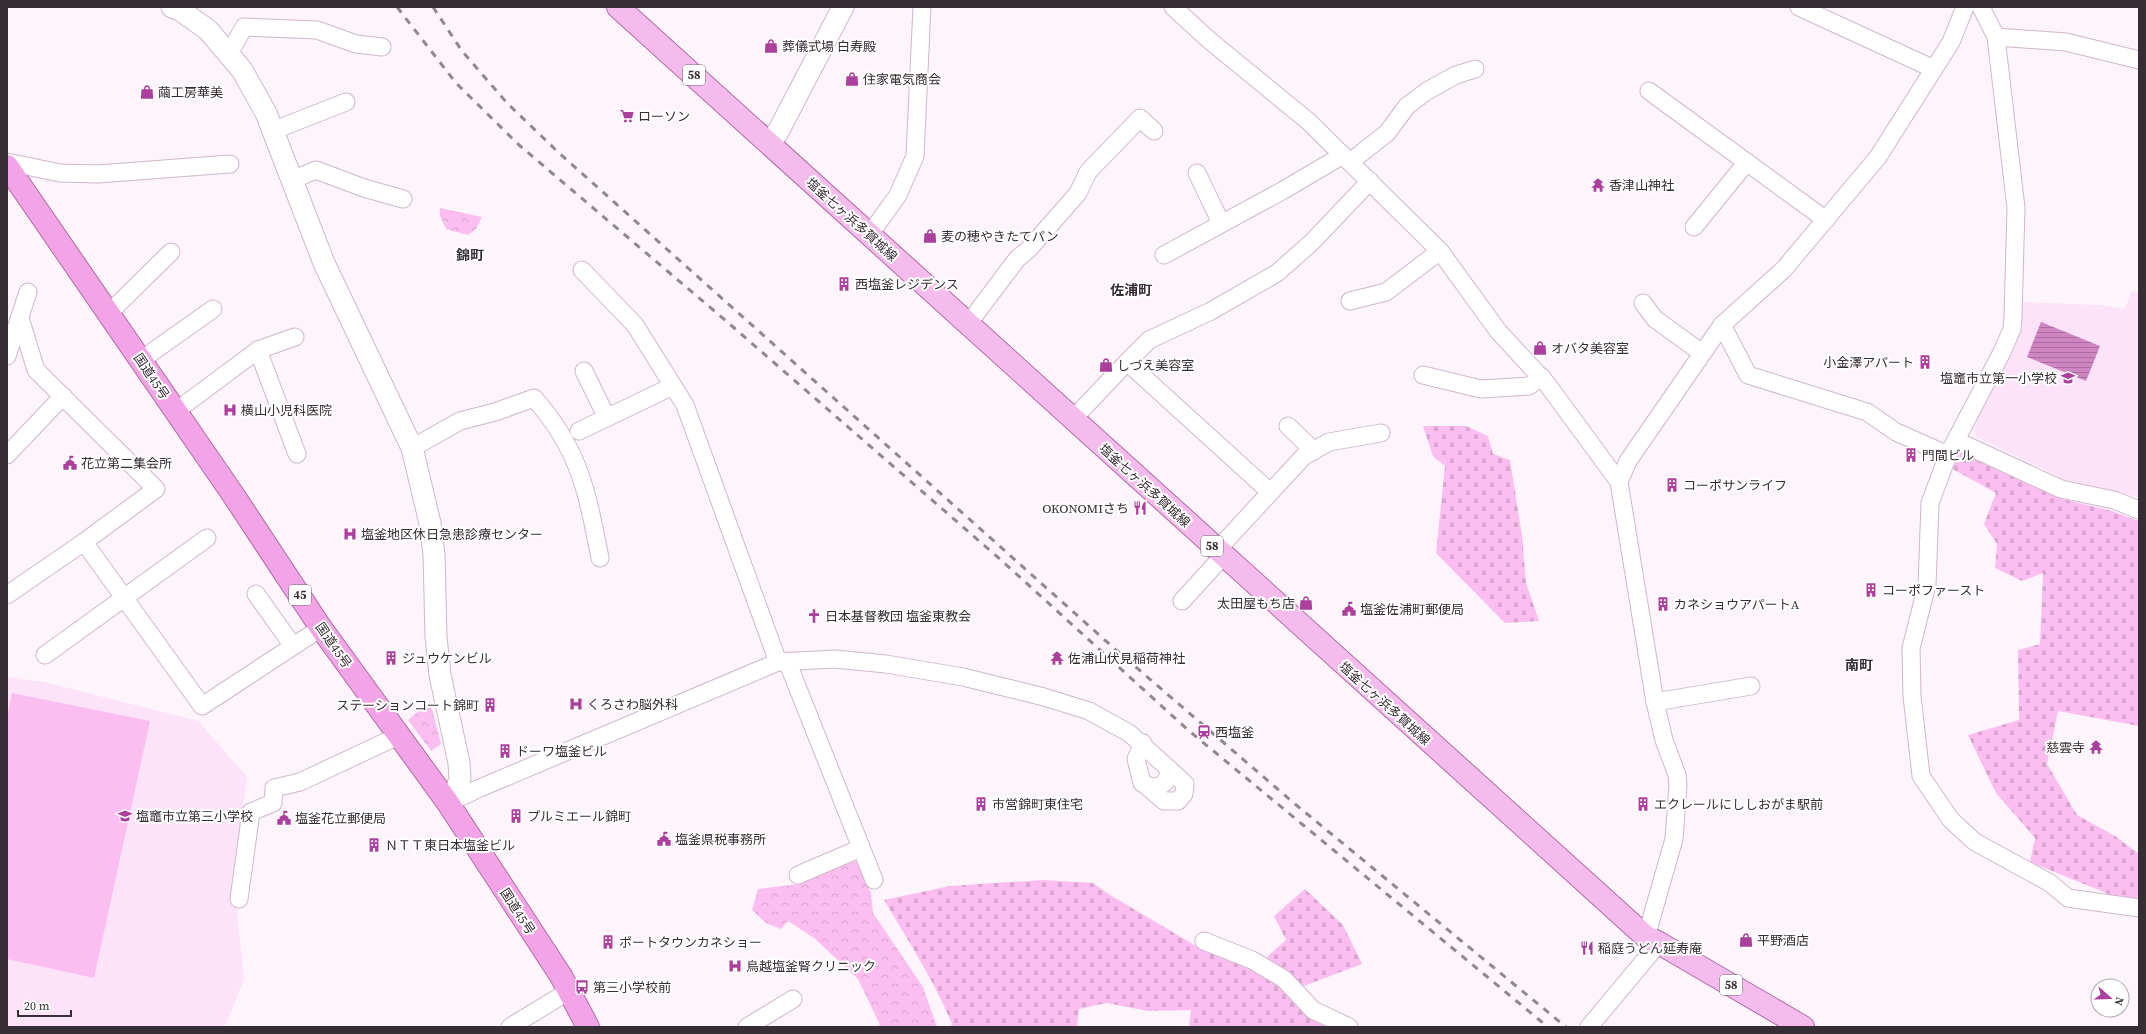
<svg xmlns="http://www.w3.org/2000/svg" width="2146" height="1034" font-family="'Source Serif 4','Noto Sans JP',serif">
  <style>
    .built { fill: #fce3f7 }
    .forest { fill: url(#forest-crowns) }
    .cemetery { fill: url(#cemetery-stones) }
    .pitch { fill: #fcbef0 }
    .water { fill: url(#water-rules) }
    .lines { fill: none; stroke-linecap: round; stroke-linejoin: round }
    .minor-casing { stroke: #cfb7ca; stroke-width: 19 }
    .tertiary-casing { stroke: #cfb7ca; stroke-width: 23 }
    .primary-casing { stroke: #af6ba4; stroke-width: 24 }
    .trunk-casing { stroke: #af6ba4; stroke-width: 24 }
    .minor { stroke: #fff; stroke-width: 17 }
    .tertiary { stroke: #fff; stroke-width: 21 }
    .primary { stroke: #f5bbec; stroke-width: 22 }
    .trunk { stroke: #f2a4e6; stroke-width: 22 }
    .rail { stroke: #91878f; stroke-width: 3; stroke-dasharray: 7 7; stroke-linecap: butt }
    .labels { text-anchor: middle; stroke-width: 4; stroke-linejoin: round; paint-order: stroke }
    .shield { fill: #fff; stroke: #736c72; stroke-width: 1 }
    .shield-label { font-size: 12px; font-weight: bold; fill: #372d35 }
    .poi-label { font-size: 13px; fill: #372d35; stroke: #fff; text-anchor: start }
    .street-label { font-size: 13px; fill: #372d35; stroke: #fff }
    .neighbourhood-label { font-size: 14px; font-weight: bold; fill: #372d35; stroke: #fff }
  </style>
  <defs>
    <pattern id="forest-crowns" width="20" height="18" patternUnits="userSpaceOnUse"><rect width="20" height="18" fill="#fcbef0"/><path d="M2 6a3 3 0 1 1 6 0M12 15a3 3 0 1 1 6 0" fill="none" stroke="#d9a4ce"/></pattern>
    <pattern id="cemetery-stones" width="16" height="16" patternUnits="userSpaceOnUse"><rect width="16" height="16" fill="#fcbef0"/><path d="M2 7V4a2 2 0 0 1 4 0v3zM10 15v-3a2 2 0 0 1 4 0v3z" fill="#d9a4ce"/></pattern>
    <pattern id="water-rules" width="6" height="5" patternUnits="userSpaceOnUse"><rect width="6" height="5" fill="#d085c3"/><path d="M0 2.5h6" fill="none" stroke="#aa6d9f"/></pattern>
  </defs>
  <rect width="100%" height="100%" fill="#fef4fc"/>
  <g class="built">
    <path d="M2132 291 2139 293V497L2066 480 1976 437 1975 425 2018 332 2022 302 2100 305 2125 309Z"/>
    <path d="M7 677 44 682 198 721 247 777 237 855 236 902 244 978 232 1010 224 1027H7Z"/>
  </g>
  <g class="forest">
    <path d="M440 208 482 217 476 229 468 235 446 229 440 216Z"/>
    <path d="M430 702 441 744 431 751 408 720Z"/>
    <path d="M856 861 871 893 873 913 923 987 937 1027H873L880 1025 858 979 814 938 788 921 781 929 766 923 752 910 758 889 799 884 830 869Z"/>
  </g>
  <g class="cemetery">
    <path d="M1423 426H1466L1488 436 1493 454 1510 460 1522 536 1526 583 1539 621 1505 623 1436 553 1445 466 1433 456Z"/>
    <path d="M1959 451 2062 499 2112 511 2139 521V726L2058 711 2047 764 2077 815 2115 836 2139 854V894L2133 904 2030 862 2035 838 1996 793 1968 735 2019 720 2018 650 2040 644 2043 573 2022 581 1995 568 1997 544 1984 524 1996 493 1949 467Z"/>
    <path d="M1043 880 1093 883 1110 895 1203 950 1250 965 1335 1027H1189L1191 1010 1148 1011 1107 1003 1079 1009 1077 1027H950L952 1024C934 980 908 941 884 900L950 886Z"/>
    <path d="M1305 889 1343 925 1362 964 1301 987 1267 957 1286 940 1274 916Z"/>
  </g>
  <path class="pitch" d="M12 693 150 721 94 978 7 959V717Z"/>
  <path class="water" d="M2041 322 2100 346 2086 381 2027 357Z"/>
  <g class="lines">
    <defs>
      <g id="minor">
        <path d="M1173 7 1209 40 1308 121 1440 251 1498 331 1547 384 1619 482 1655 702 1664 740 1677 775 1678 785 1674 839 1646 937"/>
        <path d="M1799 7 1934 69"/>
        <path d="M1981 7 1996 37 2016 208 2013 317 2012 329 2002 352 1948 455 1930 503 1927 585 1911 648 1912 696 1921 776 1951 820 1975 842 2050 883 2068 898 2139 908"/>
        <path d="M1996 37 2066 42 2139 60"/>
        <path d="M229 54 244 27 317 30 356 44 382 47"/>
        <path d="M1649 91 1826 220"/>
        <path d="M272 131 346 102"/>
        <path d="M7 162 60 173 98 174 230 164"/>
        <path d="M1350 162 1387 133 1407 106 1427 91 1456 75 1475 69"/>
        <path d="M1197 173 1221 223"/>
        <path d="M292 180 316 170 364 188 403 199"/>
        <path d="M1694 227 1747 162"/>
        <path d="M870 234 898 195 915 156 922 7"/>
        <path d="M1164 255 1282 191 1343 155"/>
        <path d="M582 270 635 325 685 405 778 662"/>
        <path d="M1350 301 1386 292 1440 251"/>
        <path d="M1643 303 1655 319 1702 353"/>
        <path d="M109 313 171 252"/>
        <path d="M20 318 36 370 156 489 84 542"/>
        <path d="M968 324 1017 259 1029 249 1078 193 1088 172 1140 118 1154 131"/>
        <path d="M1722 325 1748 375 1867 412 1896 432 1948 455"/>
        <path d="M258 350 297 454"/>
        <path d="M7 356 28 292"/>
        <path d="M141 360 213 309"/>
        <path d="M1127 362 1149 340 1211 311 1277 273 1312 242 1370 181"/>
        <path d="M584 371 607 418"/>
        <path d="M1423 375 1481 389 1529 386 1542 377"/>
        <path d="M176 411 258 350 295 337"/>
        <path d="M1073 419 1127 362 1270 492"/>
        <path d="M1288 426 1314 451"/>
        <path d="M579 431 673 386"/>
        <path d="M1957 441 2061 489 2114 500 2139 510"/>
        <path d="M412 448 460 421 495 412 534 398C580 450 587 492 600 558"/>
        <path d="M7 455 63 396"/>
        <path d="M1619 482 1628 461 1722 325 1784 269 1878 157 1951 42 1965 7"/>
        <path d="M1217 550 1304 456 1329 442 1381 433"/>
        <path d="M256 594 293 646"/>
        <path d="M7 595 84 542 202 706 321 628"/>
        <path d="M1182 601 1223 556"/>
        <path d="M45 655 207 538"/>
        <path d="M787 661 874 880"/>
        <path d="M1655 702 1751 686"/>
        <path d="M1143 783 1164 801H1178L1184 794 1185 784 1169 769"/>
        <path d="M448 803 480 788 778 662 835 659 886 664 963 677 1044 697 1089 711 1129 733 1169 769C1168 786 1157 791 1142 783L1136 759 1143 743"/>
        <path d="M798 875 861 848"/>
        <path d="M239 899 251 812 273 803 274 788 300 782 398 736"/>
        <path d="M1204 941 1252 960 1284 979 1313 1010 1349 1027"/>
        <path d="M510 1027 569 991"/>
        <path d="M747 1027 793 999"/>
        <path d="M1589 1027 1659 943"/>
      </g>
      <g id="tertiary">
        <path d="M172 7 180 10 208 30 242 70 266 113 324 263 412 448 430 523 434 554 436 637 440 675 459 763 460 779 456 790 448 803"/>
        <path d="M770 144 779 130 843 7"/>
      </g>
      <path id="primary" d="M618 7 1646 937 1659 943 1803 1027"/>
      <path id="trunk" d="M7 166 234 496 321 628 448 803 561 976 588 1027"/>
    </defs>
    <use href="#minor" class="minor-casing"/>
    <use href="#tertiary" class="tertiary-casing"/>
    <use href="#primary" class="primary-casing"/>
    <use href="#trunk" class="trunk-casing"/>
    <use href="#minor" class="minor"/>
    <use href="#tertiary" class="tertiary"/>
    <use href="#primary" class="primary"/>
    <use href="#trunk" class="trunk"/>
    <g class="rail">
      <path d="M397 7 456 83 519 145 725 320 1001 560 1188 730 1548 1027"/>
      <path d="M433 7 462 51 507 103 558 152 1116 650 1295 804 1566 1027"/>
    </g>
  </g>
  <defs>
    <symbol id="shop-bare" viewBox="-9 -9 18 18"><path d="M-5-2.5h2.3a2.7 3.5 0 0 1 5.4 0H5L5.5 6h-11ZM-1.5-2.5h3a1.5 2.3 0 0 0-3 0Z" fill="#ac3e9d" stroke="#fff" stroke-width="2.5" paint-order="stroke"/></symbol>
    <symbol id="supermarket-bare" viewBox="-9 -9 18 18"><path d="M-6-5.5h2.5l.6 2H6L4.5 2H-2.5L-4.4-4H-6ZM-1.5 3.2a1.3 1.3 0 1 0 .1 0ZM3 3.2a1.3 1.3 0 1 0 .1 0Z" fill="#ac3e9d" stroke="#fff" stroke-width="2.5" paint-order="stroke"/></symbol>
    <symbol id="temple-bare" viewBox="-9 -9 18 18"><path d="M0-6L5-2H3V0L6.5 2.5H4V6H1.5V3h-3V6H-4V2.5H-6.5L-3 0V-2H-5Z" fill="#ac3e9d" stroke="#fff" stroke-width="2.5" paint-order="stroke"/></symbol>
    <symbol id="building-bare" viewBox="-9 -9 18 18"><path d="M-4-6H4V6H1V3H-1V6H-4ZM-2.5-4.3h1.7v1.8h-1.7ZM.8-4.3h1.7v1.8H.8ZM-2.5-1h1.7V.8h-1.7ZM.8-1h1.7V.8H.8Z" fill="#ac3e9d" stroke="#fff" stroke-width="2.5" paint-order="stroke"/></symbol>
    <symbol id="school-bare" viewBox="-9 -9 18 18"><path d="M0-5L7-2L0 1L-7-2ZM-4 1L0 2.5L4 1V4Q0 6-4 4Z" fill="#ac3e9d" stroke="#fff" stroke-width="2.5" paint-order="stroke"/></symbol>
    <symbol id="hospital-bare" viewBox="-9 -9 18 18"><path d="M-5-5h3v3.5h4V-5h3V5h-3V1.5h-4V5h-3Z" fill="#ac3e9d" stroke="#fff" stroke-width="2.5" paint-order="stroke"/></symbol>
    <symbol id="civic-bare" viewBox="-9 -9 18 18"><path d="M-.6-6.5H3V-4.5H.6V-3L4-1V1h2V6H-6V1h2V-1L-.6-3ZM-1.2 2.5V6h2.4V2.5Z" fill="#ac3e9d" stroke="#fff" stroke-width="2.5" paint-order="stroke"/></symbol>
    <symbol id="restaurant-bare" viewBox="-9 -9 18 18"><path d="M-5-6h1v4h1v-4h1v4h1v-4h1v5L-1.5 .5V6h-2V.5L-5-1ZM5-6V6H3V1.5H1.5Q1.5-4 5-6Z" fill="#ac3e9d" stroke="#fff" stroke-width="2.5" paint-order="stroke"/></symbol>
    <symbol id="church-bare" viewBox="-9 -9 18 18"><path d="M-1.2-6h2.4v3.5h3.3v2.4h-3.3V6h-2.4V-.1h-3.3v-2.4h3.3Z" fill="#ac3e9d" stroke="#fff" stroke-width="2.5" paint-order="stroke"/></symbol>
    <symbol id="station-bare" viewBox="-9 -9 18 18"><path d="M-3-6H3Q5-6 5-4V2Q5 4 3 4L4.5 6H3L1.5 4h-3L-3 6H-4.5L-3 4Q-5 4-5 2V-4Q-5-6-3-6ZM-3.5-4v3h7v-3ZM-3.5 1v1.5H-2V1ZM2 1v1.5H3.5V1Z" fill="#ac3e9d" stroke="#fff" stroke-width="2.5" paint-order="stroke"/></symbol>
    <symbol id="bus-bare" viewBox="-9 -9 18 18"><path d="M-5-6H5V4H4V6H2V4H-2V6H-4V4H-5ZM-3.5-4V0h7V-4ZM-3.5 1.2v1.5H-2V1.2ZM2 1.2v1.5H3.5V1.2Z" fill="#ac3e9d" stroke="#fff" stroke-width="2.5" paint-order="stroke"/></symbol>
  </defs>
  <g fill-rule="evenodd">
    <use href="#shop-bare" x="761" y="36" width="20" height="20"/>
    <use href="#shop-bare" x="842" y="69" width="20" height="20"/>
    <use href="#shop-bare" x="137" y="82" width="20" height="20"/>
    <use href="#supermarket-bare" x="617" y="106" width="20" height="20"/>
    <use href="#temple-bare" x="1588" y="175" width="20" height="20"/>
    <use href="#shop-bare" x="920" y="226" width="20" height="20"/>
    <use href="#building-bare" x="834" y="274" width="20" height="20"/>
    <use href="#shop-bare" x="1530" y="338" width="20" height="20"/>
    <use href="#building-bare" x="1915" y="352" width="20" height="20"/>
    <use href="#shop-bare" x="1096" y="355" width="20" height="20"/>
    <use href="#school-bare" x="2058" y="368" width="20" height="20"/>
    <use href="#hospital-bare" x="220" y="400" width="20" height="20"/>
    <use href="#building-bare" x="1901" y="445" width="20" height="20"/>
    <use href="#civic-bare" x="60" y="453" width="20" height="20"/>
    <use href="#building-bare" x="1662" y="475" width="20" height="20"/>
    <use href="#restaurant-bare" x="1130" y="498" width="20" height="20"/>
    <use href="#hospital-bare" x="340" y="524" width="20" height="20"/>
    <use href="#building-bare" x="1861" y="580" width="20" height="20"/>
    <use href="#shop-bare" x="1296" y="593" width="20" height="20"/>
    <use href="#building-bare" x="1653" y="594" width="20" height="20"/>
    <use href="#civic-bare" x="1339" y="599" width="20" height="20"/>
    <use href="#church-bare" x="804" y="606" width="20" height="20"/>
    <use href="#building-bare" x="381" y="648" width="20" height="20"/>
    <use href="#temple-bare" x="1047" y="648" width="20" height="20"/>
    <use href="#hospital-bare" x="566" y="694" width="20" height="20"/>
    <use href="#building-bare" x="480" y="695" width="20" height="20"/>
    <use href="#station-bare" x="1194" y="722" width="20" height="20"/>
    <use href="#temple-bare" x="2086" y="737" width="20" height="20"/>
    <use href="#building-bare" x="495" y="741" width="20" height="20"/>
    <use href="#building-bare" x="971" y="794" width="20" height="20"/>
    <use href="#building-bare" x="1633" y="794" width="20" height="20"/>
    <use href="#school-bare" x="115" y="806" width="20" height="20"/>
    <use href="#building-bare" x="506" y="806" width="20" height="20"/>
    <use href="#civic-bare" x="274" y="808" width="20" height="20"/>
    <use href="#civic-bare" x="654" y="829" width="20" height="20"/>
    <use href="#building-bare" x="364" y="835" width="20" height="20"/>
    <use href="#shop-bare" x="1736" y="930" width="20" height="20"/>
    <use href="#building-bare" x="598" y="932" width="20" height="20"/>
    <use href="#restaurant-bare" x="1577" y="938" width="20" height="20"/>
    <use href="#hospital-bare" x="725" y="956" width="20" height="20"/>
    <use href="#bus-bare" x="572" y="977" width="20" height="20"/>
  </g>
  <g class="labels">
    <g class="shield">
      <rect x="683" y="65" width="22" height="20" rx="3"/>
      <rect x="1201" y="536" width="22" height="20" rx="3"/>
      <rect x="289" y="585" width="22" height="20" rx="3"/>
      <rect x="1720" y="975" width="22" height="20" rx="3"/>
    </g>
    <g class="shield-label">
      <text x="694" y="79">58</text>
      <text x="1212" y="550">58</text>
      <text x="300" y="599">45</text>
      <text x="1731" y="989">58</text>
    </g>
    <g class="poi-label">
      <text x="782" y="51">葬儀式場 白寿殿</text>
      <text x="863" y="84">住家電気商会</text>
      <text x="158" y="97">繭工房華美</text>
      <text x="638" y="121">ローソン</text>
      <text x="1609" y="190">香津山神社</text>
      <text x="941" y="241">麦の穂やきたてパン</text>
      <text x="855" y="289">西塩釜レジデンス</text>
      <text x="1551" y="353">オバタ美容室</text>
      <text x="1914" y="367" text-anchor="end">小金澤アパート</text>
      <text x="1117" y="370">しづえ美容室</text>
      <text x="2057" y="383" text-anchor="end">塩竈市立第一小学校</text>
      <text x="241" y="415">横山小児科医院</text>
      <text x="1922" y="460">門間ビル</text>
      <text x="81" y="468">花立第二集会所</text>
      <text x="1683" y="490">コーポサンライフ</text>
      <text x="1129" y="513" text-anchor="end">OKONOMIさち</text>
      <text x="361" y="539">塩釜地区休日急患診療センター</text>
      <text x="1882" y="595">コーポファースト</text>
      <text x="1295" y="608" text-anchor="end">太田屋もち店</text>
      <text x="1674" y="609">カネショウアパートA</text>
      <text x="1360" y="614">塩釜佐浦町郵便局</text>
      <text x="825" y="621">日本基督教団 塩釜東教会</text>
      <text x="402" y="663">ジュウケンビル</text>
      <text x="1068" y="663">佐浦山伏見稲荷神社</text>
      <text x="587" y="709">くろさわ脳外科</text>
      <text x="479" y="710" text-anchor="end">ステーションコート錦町</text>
      <text x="1215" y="737">西塩釜</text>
      <text x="2085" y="752" text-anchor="end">慈雲寺</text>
      <text x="516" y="756">ドーワ塩釜ビル</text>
      <text x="992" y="809">市営錦町東住宅</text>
      <text x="1654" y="809">エクレールにししおがま駅前</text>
      <text x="136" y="821">塩竈市立第三小学校</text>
      <text x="527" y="821">プルミエール錦町</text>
      <text x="295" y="823">塩釜花立郵便局</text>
      <text x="675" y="844">塩釜県税事務所</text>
      <text x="385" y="850">ＮＴＴ東日本塩釜ビル</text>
      <text x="1757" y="945">平野酒店</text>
      <text x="619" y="947">ポートタウンカネショー</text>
      <text x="1598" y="953">稲庭うどん延寿庵</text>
      <text x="746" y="971">鳥越塩釜腎クリニック</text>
      <text x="593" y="992">第三小学校前</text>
    </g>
    <g class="street-label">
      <text transform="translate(852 219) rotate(42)" y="5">塩釜七ヶ浜多賀城線</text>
      <text transform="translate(152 376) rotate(56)" y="5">国道45号</text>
      <text transform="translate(1145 485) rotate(42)" y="5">塩釜七ヶ浜多賀城線</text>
      <text transform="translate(334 645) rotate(55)" y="5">国道45号</text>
      <text transform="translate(1385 703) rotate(42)" y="5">塩釜七ヶ浜多賀城線</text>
      <text transform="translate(518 911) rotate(57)" y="5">国道45号</text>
    </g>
    <g class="neighbourhood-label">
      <text x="470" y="260">錦町</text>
      <text x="1131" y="295">佐浦町</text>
      <text x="1859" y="670">南町</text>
    </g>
  </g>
  <rect width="2146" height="1034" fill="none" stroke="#372d35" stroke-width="16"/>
  <g transform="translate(2110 998) rotate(110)"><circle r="19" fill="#ffffff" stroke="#afabae"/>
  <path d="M0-3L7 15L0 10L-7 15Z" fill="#ac3e9d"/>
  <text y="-6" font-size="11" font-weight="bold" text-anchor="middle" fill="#372d35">N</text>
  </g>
  <path d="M18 1010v6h53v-6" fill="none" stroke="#372d35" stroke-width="2"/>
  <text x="24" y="1010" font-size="12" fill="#372d35" stroke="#ffffff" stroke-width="3" paint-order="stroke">20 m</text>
</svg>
